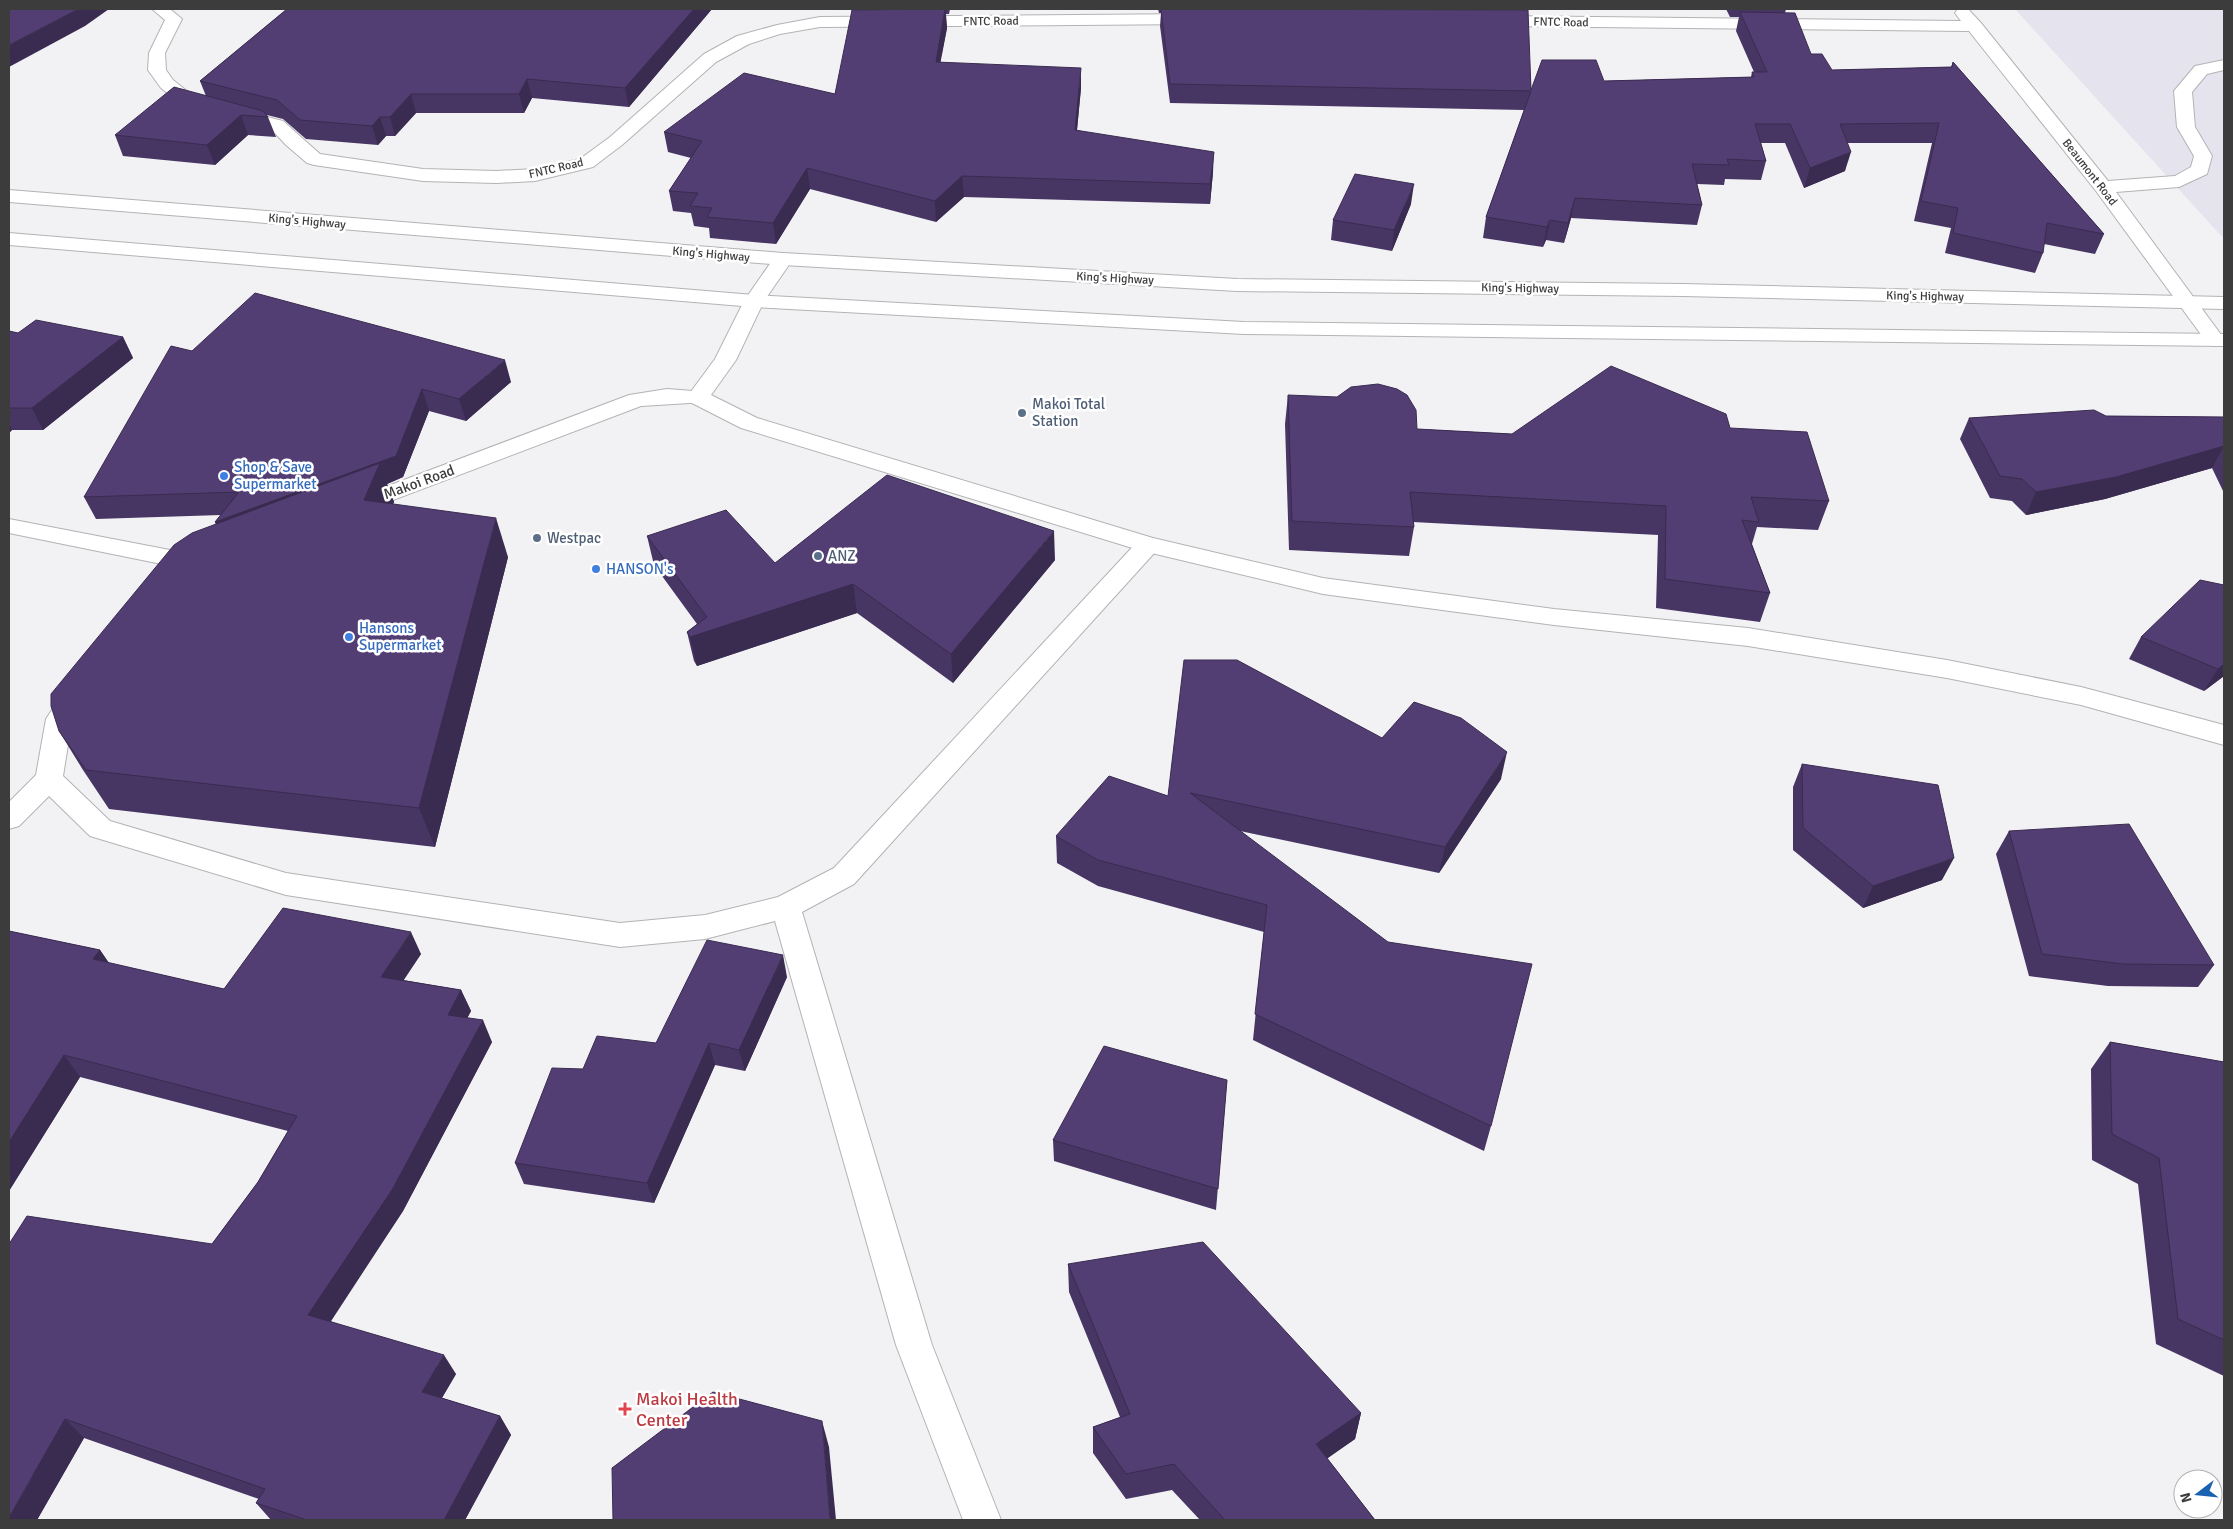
<svg xmlns="http://www.w3.org/2000/svg" width="2233" height="1529" font-family="Signika,sans-serif">
  <style>
    .built { fill: #e5e4ee }
    .lines { fill: none; stroke-linecap: round; stroke-linejoin: round }
    .minor-casing { stroke: #b3b3b6; stroke-width: 2 }
    .tertiary-casing { stroke: #b3b3b6; stroke-width: 2 }
    .trunk-casing { stroke: #b3b3b6; stroke-width: 2 }
    .minor { fill: #fff; fill-rule: evenodd }
    .tertiary { fill: #fff; fill-rule: evenodd }
    .trunk { fill: #fff; fill-rule: evenodd }
    .wall { fill: #473563 }
    .shaded-wall { fill: #3a2b50 }
    .building { fill: #533e73; stroke: #3a2b50 }
    .service-dot { fill: #5c6f8a; stroke: #fff; stroke-width: 2 }
    .shop-dot { fill: #3f7fe0; stroke: #fff; stroke-width: 2 }
    .health-dot { fill: #e0444e; stroke: #fff; stroke-width: 2 }
    .labels { text-anchor: middle; stroke-width: 5; stroke-linejoin: round; paint-order: stroke }
    .far-street-label { font-size: 12px; fill: #3c3c3d; stroke: #fff }
    .service-label { font-size: 15px; fill: #4e5e75; stroke: #fff; text-anchor: start }
    .shop-label { font-size: 15px; fill: #366cbe; stroke: #fff; text-anchor: start }
    .street-label { font-size: 15px; fill: #3c3c3d; stroke: #fff }
    .near-health-label { font-size: 18px; fill: #be3a42; stroke: #fff; text-anchor: start }
  </style>
  <rect width="100%" height="100%" fill="#f2f2f5"/>
  <path class="built" d="M2015 9H2224V239Z"/>
  <g class="lines">
    <defs>
      <g id="minor">
        <path d="M152 9H170L182 19 165 53 166 70 173 80 197 99 283 121 320 154 423 169 496 171 535 169 580 159 610 137 704 54 737 36 777 25 820 17 1198 14 1206 19 1198 24 820 27 780 34 749 44 716 62 622 145 593 167 535 181 496 183 423 181 314 165 307 163 286 145 271 129 185 107 161 88 148 70 149 53 165 20Z"/>
        <path d="M1957 10H1969L1981 23 2108 181 2175 176 2191 167 2194 156 2177 127 2174 91 2195 66 2224 60V70L2207 74 2192 92 2195 127 2212 156 2207 174 2179 187 2116 192 2222 336 2224 338 2222 344 2215 346 2208 344 2096 191 1969 31 1491 26 1483 21 1491 16 1961 21 1955 13Z"/>
        <path d="M667 389 706 392 709 397 706 402 641 406 364 511 356 513 348 511 344 506 348 501 629 395Z"/>
        <path d="M9 519 201 556 210 558 213 564 210 570 201 572 9 533Z"/>
        <path d="M1148 537 1157 540 1160 545 1157 550 854 884 802 912 932 1345 1001 1520H963L896 1345 775 921 705 939 620 947 286 895 90 836 49 796 19 826 9 829V802L36 775 46 719 65 690 74 687 83 690 87 696 72 720 63 776 110 821 286 873 620 923 705 915 778 897 834 868 1139 540Z"/>
      </g>
      <path id="tertiary" d="M783 253 790 255 793 259 764 301 736 360 711 395 757 418 1153 538 1323 578 1554 609 1748 628 1947 660 2081 687 2224 725V745L2081 705 1947 678 1748 646 1554 625 1323 594 1139 550 741 428 690 402 687 397 715 359 744 301 776 255Z"/>
      <g id="trunk">
        <path d="M9 190 783 253 1237 279 1683 284 2224 297V309L1683 296 1237 291 783 265 9 202Z"/>
        <path d="M9 233 754 295 1244 322 2224 334V346L1244 334 754 307 9 245Z"/>
      </g>
    </defs>
    <use href="#minor" class="minor-casing"/>
    <use href="#tertiary" class="tertiary-casing"/>
    <use href="#trunk" class="trunk-casing"/>
    <use href="#minor" class="minor"/>
    <use href="#tertiary" class="tertiary"/>
    <use href="#trunk" class="trunk"/>
  </g>
  <g class="wall">
    <path d="M287 9H712L629 107 532 98 524 113H416L395 136H386L378 145 306 139 283 119 267 115 268 117 276 137 248 135 215 165 123 156 115 135 206 96 200 81Z"/>
    <path d="M856 9H950L949 14H946L947 28 940 62 1081 88 1077 130 1213 172 1210 204 964 197 936 222 810 189 776 244 710 238 709 228 694 226 691 213 673 211 669 191 691 158 668 152 664 132 835 94Z"/>
    <path d="M1158 9H1526L1531 90 1604 81 1751 77 1752 72H1754L1736 31 1739 17H1730L1726 9H1786L1785 13 1811 54 1832 70 1951 67 1953 62 2104 234 2095 254 2044 244 2043 253 2035 273 1945 253 1951 228 1914 221 1932 143H1847L1845 171 1804 188 1785 143H1761L1766 161 1761 180 1725 179 1724 185 1697 184 1702 205 1697 225 1571 218 1564 243 1546 240 1543 247 1483 238 1486 217 1524 110 1170 103 1160 26 1161 13H1159Z"/>
    <path d="M1411 204 1392 251 1331 240 1333 220Z"/>
    <path d="M9 331 18 333 123 337 133 358 43 430H12L9 433Z"/>
    <path d="M192 351 511 382 466 421 429 411 403 477 387 484 394 502 393 504 508 557 435 847 109 809 83 770 59 731 216 524 215 522 221 515 96 519 84 497Z"/>
    <path d="M1288 395 1417 429 1512 434 1730 428 1829 501 1818 530 1757 527 1752 544 1770 593 1760 622 1656 608 1658 535 1413 522 1414 527 1409 556 1289 550 1285 424Z"/>
    <path d="M2106 416 2224 417V493L2212 468 2105 499 2026 515 2012 501 1990 498 1960 439 1969 418Z"/>
    <path d="M647 536 775 563 1055 560 953 683 857 613 697 666 694 661 687 632 697 624 654 565Z"/>
    <path d="M2224 585V676L2204 691 2129 659 2141 637Z"/>
    <path d="M1382 738 1501 779 1439 873 1240 831 1491 1126 1484 1151 1253 1040 1264 932 1098 886 1057 863 1056 836 1168 796Z"/>
    <path d="M1802 764 1942 880 1863 908 1793 850V787Z"/>
    <path d="M2009 831 2214 965 2198 987 2108 986 2029 976 1996 854Z"/>
    <path d="M9 931 100 950 109 963 224 989 421 954 403 980 461 990 471 1011 467 1018 492 1042 403 1211 330 1321 456 1374 442 1398 500 1416 511 1435 465 1520H271L256 1503 259 1499 84 1438 37 1520 9 1244H212L258 1182 288 1131 80 1077 9 1191Z"/>
    <path d="M787 977 745 1071 715 1065 654 1203 524 1184 515 1163 583 1069 656 1043Z"/>
    <path d="M2110 1042 2224 1062V1376L2156 1344 2138 1184 2092 1160 2091 1069Z"/>
    <path d="M1227 1080 1216 1210 1054 1161 1053 1140Z"/>
    <path d="M1068 1264 1361 1413 1355 1439 1327 1458 1375 1520H1200L1172 1490 1126 1499 1093 1453V1427L1120 1417 1069 1292Z"/>
  </g>
  <g class="shaded-wall">
    <path d="M78 9H109L85 26 9 67V45Z"/>
    <path d="M694 9H712L629 107 625 88Z"/>
    <path d="M945 9 947 28 937 81 936 62Z"/>
    <path d="M1081 68V88L1075 150V130Z"/>
    <path d="M527 79 532 98 524 113 519 94Z"/>
    <path d="M411 94 416 113 395 136 390 117Z"/>
    <path d="M241 115 248 135 215 165 207 145Z"/>
    <path d="M380 117 386 136 378 145 372 126Z"/>
    <path d="M1214 152 1213 172 1210 204V184Z"/>
    <path d="M1851 152 1845 171 1804 188 1810 168Z"/>
    <path d="M807 168 810 189 776 244 773 223Z"/>
    <path d="M962 176 964 197 936 222 935 201Z"/>
    <path d="M1414 184 1411 204 1392 251 1394 230Z"/>
    <path d="M1575 198 1571 218 1564 243 1568 223Z"/>
    <path d="M1550 220 1546 240 1543 247 1547 227Z"/>
    <path d="M123 337 133 358 43 430 32 408Z"/>
    <path d="M505 360 511 382 466 421 459 399Z"/>
    <path d="M422 389 429 411 403 477 387 484 394 502 379 539 225 544 215 522Z"/>
    <path d="M9 423 12 430 9 433Z"/>
    <path d="M2224 446 2212 468 2105 499 2026 515 2036 492Z"/>
    <path d="M496 518 508 557 435 847 419 808Z"/>
    <path d="M1054 531 1055 560 953 683 951 654Z"/>
    <path d="M853 584 857 613 697 666 690 637Z"/>
    <path d="M2224 664V676L2204 691 2218 669Z"/>
    <path d="M1507 752 1501 779 1439 873 1445 847Z"/>
    <path d="M1954 858 1942 880 1863 908 1873 886Z"/>
    <path d="M411 932 421 954 392 998 381 977Z"/>
    <path d="M100 950 115 972 93 959Z"/>
    <path d="M783 955 787 977 745 1071 739 1050Z"/>
    <path d="M461 990 471 1011 458 1036 448 1015Z"/>
    <path d="M483 1020 492 1042 403 1211 322 1335 308 1315Z"/>
    <path d="M709 1043 715 1065 654 1203 647 1183Z"/>
    <path d="M64 1055 80 1077 9 1191V1142Z"/>
    <path d="M444 1355 456 1374 434 1411 422 1392Z"/>
    <path d="M1361 1413 1355 1439 1311 1470 1316 1444Z"/>
    <path d="M500 1416 511 1435 465 1520H444Z"/>
    <path d="M65 1419 84 1438 37 1520H9V1517Z"/>
    <path d="M822 1421 829 1447 836 1520H830Z"/>
  </g>
  <g class="building">
    <path d="M9 9H78L9 45Z"/>
    <path d="M287 9H694L625 88 527 79 519 94H411L390 117H380L372 126 300 120 277 100 200 81Z"/>
    <path d="M945 9 936 62 1081 68 1075 130 1214 152 1210 184 962 176 935 201 807 168 773 223 707 217 712 208 690 206 698 193 669 191 702 141 664 132 744 73 835 94 852 10Z"/>
    <path d="M1161 9 1528 10 1531 90 1542 60H1596L1604 81 1754 77 1752 72H1767L1740 12 1795 13 1811 54H1822L1832 70 1952 67 1953 62 2104 234 2047 223 2043 253 1953 233 1958 208 1921 201 1939 123 1840 124 1851 152 1810 168 1790 124H1755L1766 161 1727 159 1729 165 1692 164 1702 205 1575 198 1568 223 1550 220 1547 227 1486 217 1531 91 1170 84Z"/>
    <path d="M174 87 263 111 268 117 241 115 207 145 115 135Z"/>
    <path d="M1355 174 1414 184 1394 230 1333 220Z"/>
    <path d="M255 293 505 360 459 399 422 389 396 456 215 522 239 492 84 497 171 346 192 351Z"/>
    <path d="M36 320 123 337 32 408H9V331L18 333Z"/>
    <path d="M1611 366 1726 414 1730 428 1807 432 1829 501 1751 497 1759 522 1742 520 1770 593 1665 579 1666 506 1410 492 1414 527 1292 521 1288 395 1337 397 1351 387 1378 384 1397 389 1407 395 1416 410 1417 429 1512 434Z"/>
    <path d="M2094 410 2106 416 2224 417V447V446L2116 477 2036 492 2022 479 2000 476 1969 418Z"/>
    <path d="M380 463 364 500 496 518 419 808 86 770 59 731 51 706V694L174 545 192 533Z"/>
    <path d="M887 475 1054 531 951 654 853 584 690 637 687 632 707 617 647 536 726 510 775 563Z"/>
    <path d="M2200 580 2224 585V664L2218 669 2141 637Z"/>
    <path d="M1184 660H1237L1382 738 1414 702 1461 718 1507 752 1445 847 1190 793 1388 942 1532 964 1491 1126 1255 1014 1267 905 1098 860 1056 836 1109 776 1168 796Z"/>
    <path d="M1802 764 1938 785 1954 858 1873 886 1803 828Z"/>
    <path d="M2129 824 2214 965 2123 964 2042 954 2009 831Z"/>
    <path d="M283 908 411 932 381 977 461 990 448 1015 483 1020 392 1190 308 1315 444 1355 422 1392 500 1416 444 1520H307L256 1503 265 1489 65 1419 9 1517V1244L27 1216 212 1244 258 1182 297 1116 64 1055 9 1142V931L100 950 93 959 224 989Z"/>
    <path d="M707 940 783 955 739 1050 709 1043 647 1183 515 1163 552 1068 583 1069 597 1036 656 1043Z"/>
    <path d="M2110 1042 2224 1062V1340L2178 1319 2159 1158 2112 1134Z"/>
    <path d="M1104 1046 1227 1080 1218 1189 1053 1140Z"/>
    <path d="M1203 1242 1361 1413 1316 1444 1375 1520H1225L1174 1464 1126 1474 1093 1427 1130 1414 1068 1264Z"/>
    <path d="M713 1392 822 1421 830 1520H613L612 1468Z"/>
  </g>
  <g class="service-dot">
    <circle cx="1022" cy="413" r="5"/>
    <circle cx="537" cy="538" r="5"/>
    <circle cx="818" cy="556" r="5"/>
  </g>
  <g class="shop-dot">
    <circle cx="224" cy="476" r="5"/>
    <circle cx="596" cy="569" r="5"/>
    <circle cx="349" cy="637" r="5"/>
  </g>
  <path class="health-dot" d="M622.5 1401.5h5v5h5v5h-5v5h-5v-5h-5v-5h5z"/>
  <g class="labels">
    <g class="far-street-label">
      <text transform="translate(991 21) rotate(-1)" y="4">FNTC Road</text>
      <text transform="translate(1561 22) rotate(1)" y="4">FNTC Road</text>
      <text transform="translate(556 168) rotate(-13)" y="4">FNTC Road</text>
      <text transform="translate(2090 172) rotate(52)" y="4">Beaumont Road</text>
      <text transform="translate(307 221) rotate(5)" y="4">King's Highway</text>
      <text transform="translate(711 254) rotate(5)" y="4">King's Highway</text>
      <text transform="translate(1115 278) rotate(3)" y="4">King's Highway</text>
      <text transform="translate(1520 288) rotate(1)" y="4">King's Highway</text>
      <text transform="translate(1925 296) rotate(1)" y="4">King's Highway</text>
    </g>
    <g class="service-label">
      <text x="1032" y="409">Makoi Total<tspan x="1032" dy="17">Station</tspan></text>
      <text x="547" y="543">Westpac</text>
      <text x="828" y="561">ANZ</text>
    </g>
    <g class="shop-label">
      <text x="234" y="472">Shop &amp; Save<tspan x="234" dy="17">Supermarket</tspan></text>
      <text x="606" y="574">HANSON's</text>
      <text x="359" y="633">Hansons<tspan x="359" dy="17">Supermarket</tspan></text>
    </g>
    <g class="street-label">
      <text transform="translate(419 482) rotate(-20)" y="5">Makoi Road</text>
    </g>
    <g class="near-health-label">
      <text x="636" y="1405">Makoi Health<tspan x="636" dy="21">Center</tspan></text>
    </g>
  </g>
  <rect width="2233" height="1529" fill="none" stroke="#3c3c3d" stroke-width="20"/>
  <g transform="translate(2198 1494) rotate(254)"><circle r="24" fill="#ffffff" stroke="#b1b1b1"/>
  <path d="M0-4L9 19L0 12L-9 19Z" fill="#1962b2"/>
  <text y="-8" font-size="14" font-weight="bold" text-anchor="middle" fill="#3c3c3d">N</text>
  </g>
</svg>
